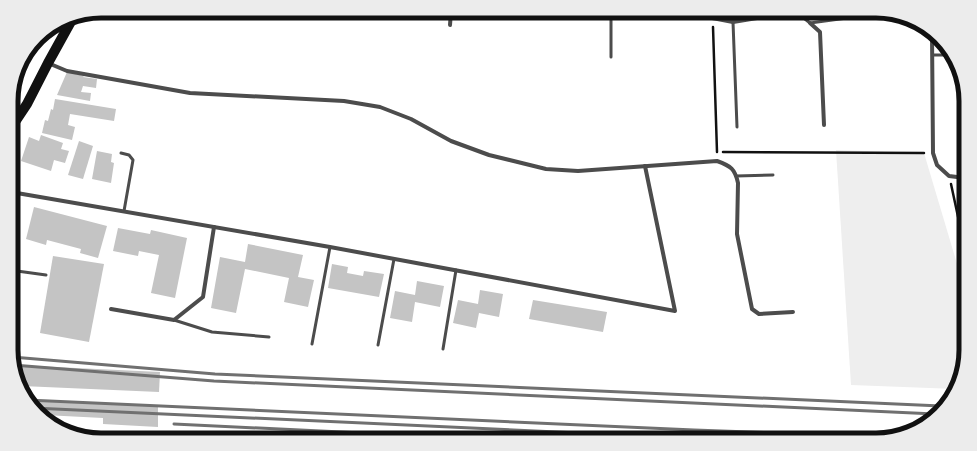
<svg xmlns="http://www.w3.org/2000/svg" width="977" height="451" font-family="Manrope,sans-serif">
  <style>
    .green { fill: #eee }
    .building { fill: #c4c4c4 }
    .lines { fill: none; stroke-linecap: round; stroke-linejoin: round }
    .path { stroke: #111; stroke-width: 2.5 }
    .service { stroke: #4c4c4c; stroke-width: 3 }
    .pedestrian { stroke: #4c4c4c; stroke-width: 3.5 }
    .minor { stroke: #4c4c4c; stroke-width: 4 }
    .primary { stroke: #111; stroke-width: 10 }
    .rail { stroke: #707070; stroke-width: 3 }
    .rim { fill: none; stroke: #111; stroke-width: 5 }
  </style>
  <rect width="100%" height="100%" fill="#fff"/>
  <path class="green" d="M836 150 924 153 966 294V350L959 385 956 389 851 385Z"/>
  <g class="building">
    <path d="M67 72 84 76 83 77 97 79 96 88 83 86 81 92 91 93 90 101 57 95Z"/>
    <path d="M55 99 116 109 114 121 70 114 68 125 75 127 72 140 42 133 45 120 48 121 51 109 53 110Z"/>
    <path d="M41 135 63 143 61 149 69 151 65 163 54 160 51 171 21 161 29 137 39 141Z"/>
    <path d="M79 141 93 146 83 179 68 175Z"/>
    <path d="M97 151 112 154 111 162 114 163 111 183 92 179Z"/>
    <path d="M34 207 107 226 98 258 80 253 81 249 47 240 46 245 26 239Z"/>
    <path d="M118 228 150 234 151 230 187 238 175 298 151 293 159 255 139 251 138 256 113 251Z"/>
    <path d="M248 244 303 255 298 277 314 280 308 307 284 302 289 278 245 269 236 313 211 308 220 257 245 262Z"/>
    <path d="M53 256 104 264 89 342 40 333Z"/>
    <path d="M332 264 348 267 347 273 363 276 364 271 384 274 379 297 328 288Z"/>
    <path d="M417 281 444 286 440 307 415 302 412 322 390 318 395 291 415 295Z"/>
    <path d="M480 290 503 294 499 317 479 313 476 328 453 323 458 300 478 304Z"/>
    <path d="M533 300 607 312 603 332 529 319Z"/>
    <path d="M13 365 160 372 159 392 22 386Z"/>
    <path d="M28 400 158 406V427L103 424V418L44 415 29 405Z"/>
  </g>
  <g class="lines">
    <g class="path">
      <path d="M713 27 717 152"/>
      <path d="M723 152 924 153"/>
      <path d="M951 184 966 254"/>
    </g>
    <g class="service">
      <path d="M795 11 810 23 884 13"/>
      <path d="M733 22 737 127"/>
      <path d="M933 55H951"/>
      <path d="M611 57V11"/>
      <path d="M121 153 129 155 133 160 124 211"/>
      <path d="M736 176 773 175"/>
      <path d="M12 267 17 271 46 275"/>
      <path d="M174 320 212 332 269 337"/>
      <path d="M312 344 330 247"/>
      <path d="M378 345 394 259"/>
      <path d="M443 349 456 270"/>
    </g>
    <path class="pedestrian" d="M19 67 23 57"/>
    <g class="minor">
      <path d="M676 11 733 22 757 18 774 11"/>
      <path d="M611 13 651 11"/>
      <path d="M810 23 820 32 824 125"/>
      <path d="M450 25 451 11"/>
      <path d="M932 34 933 153 937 165 949 176 965 178"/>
      <path d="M48 63 67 71 190 93 344 101 380 107 411 119 451 141 489 155 546 169 578 171 717 161C731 166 735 169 738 183L737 234 752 309 759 314 793 312"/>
      <path d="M11 192 330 247 675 311 645 166"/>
      <path d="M111 309 174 320 203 297 214 227"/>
    </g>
    <path class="primary" d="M11 128 27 104 48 63 74 16"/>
    <g class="rail">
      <path d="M12 357 215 374 941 406"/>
      <path d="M13 365 214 381 935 414"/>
      <path d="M27 400 694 430 890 437"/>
      <path d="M33 408 732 440"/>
      <path d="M174 424 424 436 539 439 568 437"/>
    </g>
  </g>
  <path d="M0 0H977V451H0ZM101 18H876A83 83 0 0 1 959 101V350A83 83 0 0 1 876 433H101A83 83 0 0 1 18 350V101A83 83 0 0 1 101 18Z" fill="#ececec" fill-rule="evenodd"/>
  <path class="rim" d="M101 18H876A83 83 0 0 1 959 101V350A83 83 0 0 1 876 433H101A83 83 0 0 1 18 350V101A83 83 0 0 1 101 18Z"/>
</svg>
